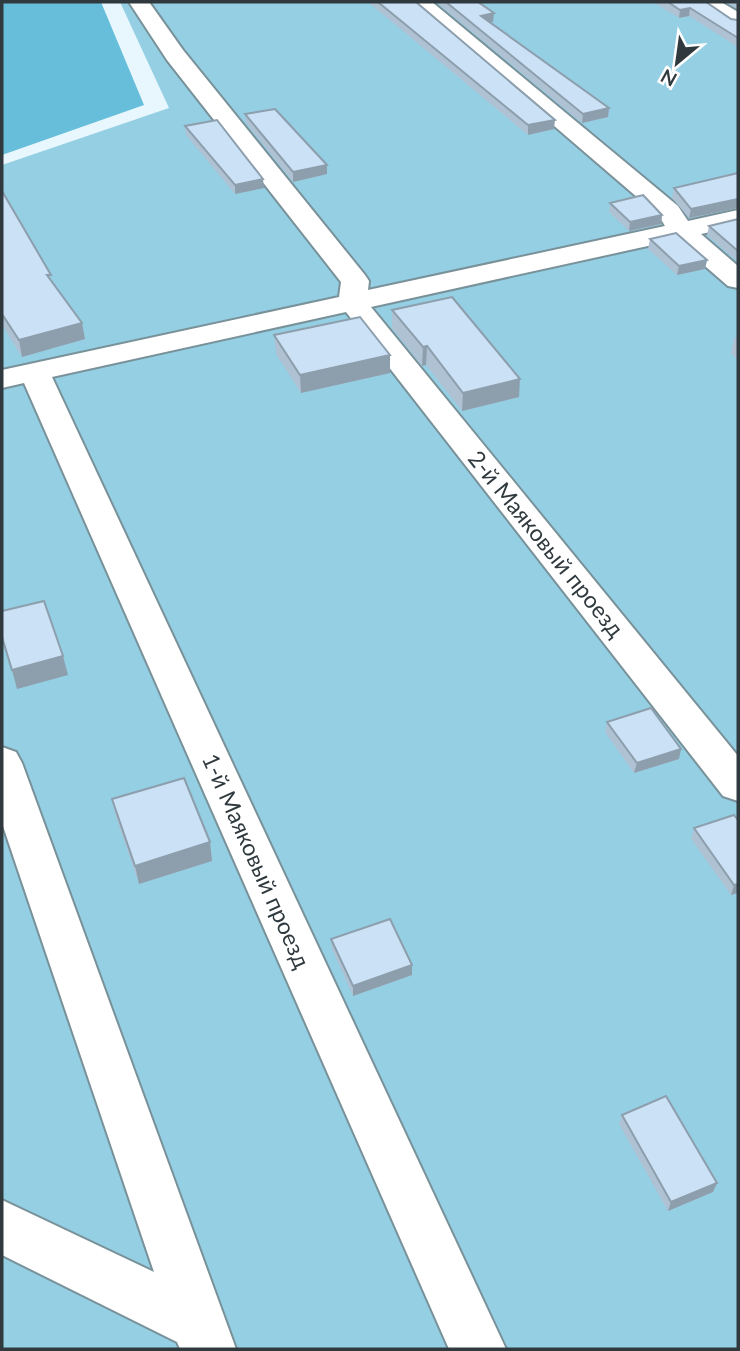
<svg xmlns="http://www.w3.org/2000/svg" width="740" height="1351" font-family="Lato,sans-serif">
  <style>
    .green { fill: #94cfe4 }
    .forest { fill: #66bedb }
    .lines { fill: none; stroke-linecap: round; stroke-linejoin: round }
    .minor-casing { stroke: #799199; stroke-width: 4 }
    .minor { fill: #fff; fill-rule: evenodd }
    .wall { fill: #aec2d4 }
    .shaded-wall { fill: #8d9eac }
    .building { fill: #cae1f6; stroke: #8d9eac; stroke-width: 2 }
    .labels { text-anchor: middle; stroke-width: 5; stroke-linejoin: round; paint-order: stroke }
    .street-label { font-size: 23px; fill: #303a3e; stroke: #fff }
  </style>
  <rect width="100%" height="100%" fill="#e8f7fd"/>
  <path class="green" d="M120 2H738V1349H2V165L169 108Z"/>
  <path class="forest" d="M2 2H101L144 105 2 155Z"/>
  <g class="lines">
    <defs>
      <g id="minor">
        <path d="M129 2H149L183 50 365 275 369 281 368 290 665 226 659 216 410 2H432L678 206 688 221 738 210V226L701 234 738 266V288L728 286 675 240 371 307 738 756V801L723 796 346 312 52 377 506 1349H449L24 383 2 388V370L339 297 341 282 167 60Z"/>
        <path d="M697 2H721L738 12V27L731 25Z"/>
        <path d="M2 747 16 752 22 763 236 1349H180L177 1342 2 1255V1200L154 1272 2 823Z"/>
      </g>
    </defs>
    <use href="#minor" class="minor-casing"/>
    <use href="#minor" class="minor"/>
  </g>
  <g class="wall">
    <path d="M368 2H416L554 129 528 135Z"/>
    <path d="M436 2H478L493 22H490L609 108 608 117 582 123Z"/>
    <path d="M653 2H706L731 19 738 20V47L689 16 679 18Z"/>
    <path d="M725 2H738V9Z"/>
    <path d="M245 114 327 165V174L293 182 246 123Z"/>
    <path d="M185 126 264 188 235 194 186 135Z"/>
    <path d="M738 173V208L689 218 672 198 674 188Z"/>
    <path d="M2 191 53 283 85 339 22 357 2 325Z"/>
    <path d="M610 203 662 215 661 224 629 231 609 212Z"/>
    <path d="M738 219V262L707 235 709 226Z"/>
    <path d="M650 239 707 260 705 269 677 275 648 249Z"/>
    <path d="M392 310 519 397 462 411 426 365 422 366 392 328Z"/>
    <path d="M274 335 390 355V373L301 393 276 354Z"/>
    <path d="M738 337V360L731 353 734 338Z"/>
    <path d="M607 722 679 759 634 773 605 732Z"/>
    <path d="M112 799 210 842 212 861 139 884 116 817Z"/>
    <path d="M734 815 738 893 731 895 691 839 694 828Z"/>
    <path d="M331 939 412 965V975L353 996 332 949Z"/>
    <path d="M622 1115 717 1183 713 1192 668 1211 619 1124Z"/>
  </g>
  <g class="shaded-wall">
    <path d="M690 8 689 16 679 18 680 10Z"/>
    <path d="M494 13 493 22 480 24 481 16Z"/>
    <path d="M609 108 608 117 582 123 583 114Z"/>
    <path d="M555 120 554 129 528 135V125Z"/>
    <path d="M327 165V174L293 182V172Z"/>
    <path d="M263 179 264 188 235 194V185Z"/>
    <path d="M738 199V208L689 218 691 209Z"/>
    <path d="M662 215 661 224 629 231 630 222Z"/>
    <path d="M707 260 705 269 677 275 679 266Z"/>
    <path d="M82 323 85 339 22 357 19 340Z"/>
    <path d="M427 346 426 365 422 366 423 347Z"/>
    <path d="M390 355V373L301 393 300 375Z"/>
    <path d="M520 379 519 397 462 411 463 393Z"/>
    <path d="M63 656 68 675 17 689 12 670Z"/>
    <path d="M681 749 679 759 634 773 637 763Z"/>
    <path d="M210 842 212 861 139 884 135 866Z"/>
    <path d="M738 884V893L731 895 734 885Z"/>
    <path d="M412 965V975L353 996V986Z"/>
    <path d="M717 1183 713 1192 668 1211 671 1202Z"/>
  </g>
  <g class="building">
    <path d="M378 2H416L555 120 528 125Z"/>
    <path d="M446 2H478L494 13 481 16 609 108 583 114Z"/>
    <path d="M668 2H706L731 19 738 20V38L690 8 680 10Z"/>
    <path d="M275 109 327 165 293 172 245 114Z"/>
    <path d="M217 120 263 179 235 185 185 126Z"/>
    <path d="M738 173V199L691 209 674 188Z"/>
    <path d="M2 191 51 275H47L82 323 19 340 2 314Z"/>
    <path d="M643 195 662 215 630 222 610 203Z"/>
    <path d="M738 219V251L709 226Z"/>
    <path d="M676 233 707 260 679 266 650 239Z"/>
    <path d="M452 297 520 379 463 393 427 346 423 347 392 310Z"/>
    <path d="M360 317 390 355 300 375 274 335Z"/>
    <path d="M44 601 63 656 12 670 2 637V611Z"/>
    <path d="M651 708 681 749 637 763 607 722Z"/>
    <path d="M184 778 210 842 135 866 112 799Z"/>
    <path d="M734 815 738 820V884L734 885 694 828Z"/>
    <path d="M390 919 412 965 353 986 331 939Z"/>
    <path d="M666 1096 717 1183 671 1202 622 1115Z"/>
  </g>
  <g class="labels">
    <g class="street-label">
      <text transform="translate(546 544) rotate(51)" y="8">2-й Маяковый проезд</text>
      <text transform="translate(256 861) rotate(66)" y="8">1-й Маяковый проезд</text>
    </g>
  </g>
  <rect width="740" height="1351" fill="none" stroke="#303a3e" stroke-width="7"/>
  <g transform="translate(677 63) rotate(209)" stroke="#ffffff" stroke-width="5" paint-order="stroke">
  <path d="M0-5L12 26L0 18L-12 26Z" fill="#303a3e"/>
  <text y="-10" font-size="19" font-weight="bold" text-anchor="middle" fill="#303a3e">N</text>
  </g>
</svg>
